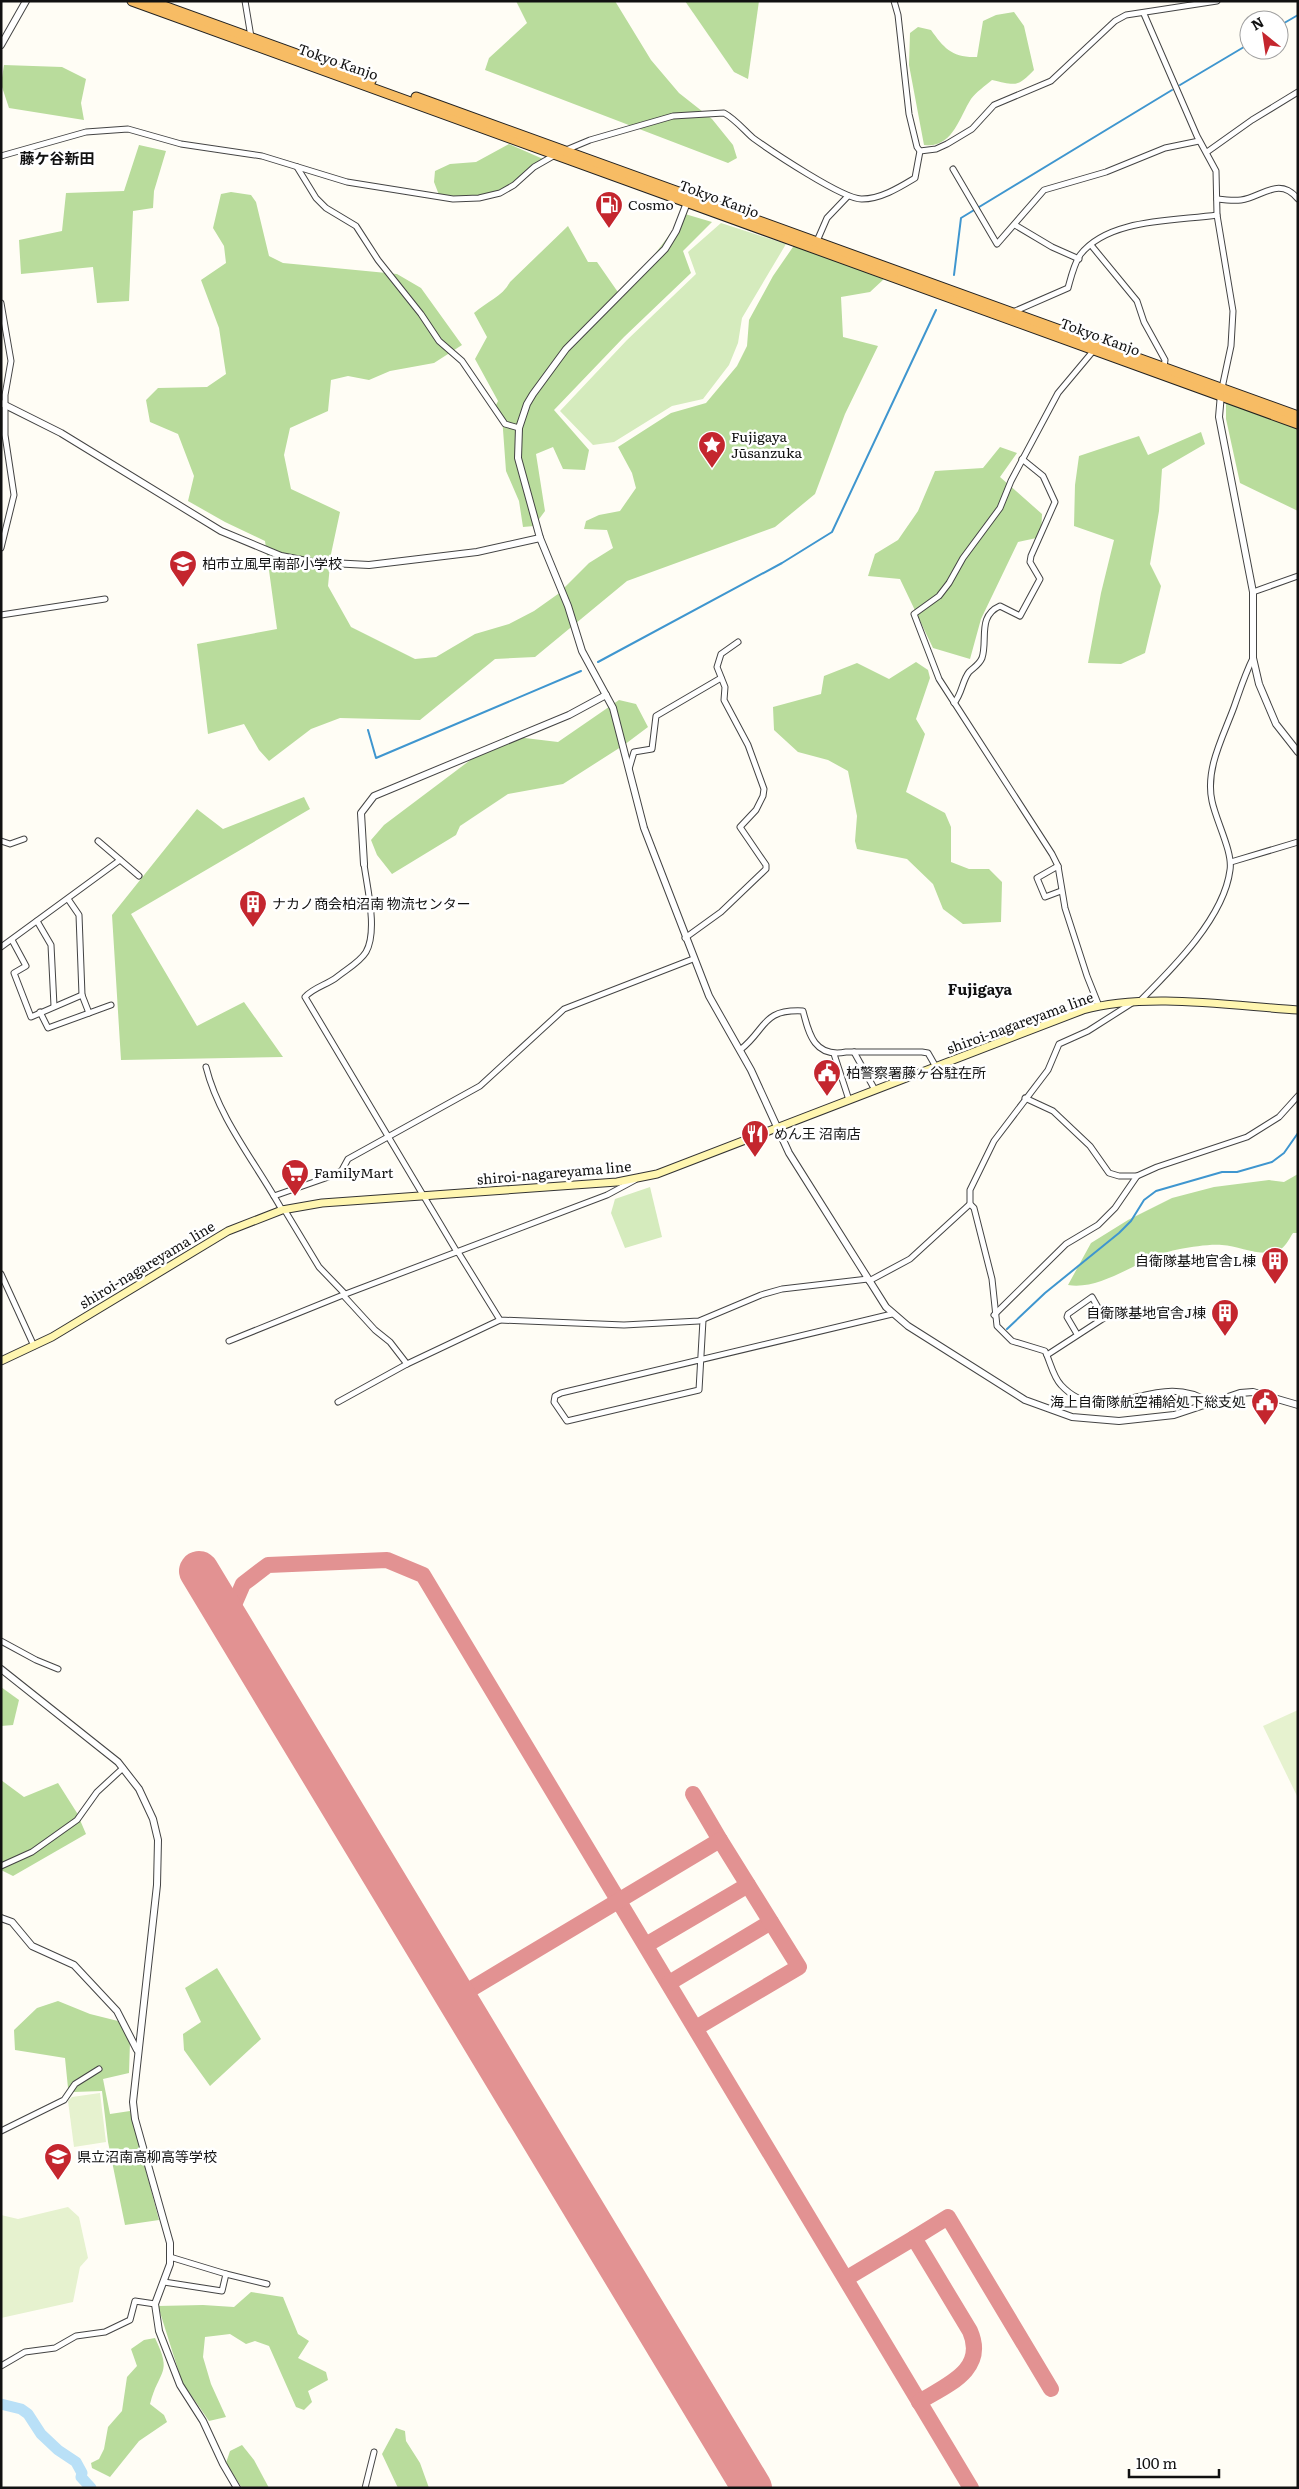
<svg xmlns="http://www.w3.org/2000/svg" width="1299" height="2489" font-family="Literata,'Noto Sans JP',serif">
  <style>
    .green { fill: #d5ebbd }
    .forest { fill: #b9dc9c }
    .pitch { fill: #e6f2cf }
    .lines { fill: none; stroke-linecap: round; stroke-linejoin: round }
    .stream { stroke: #3f96cf; stroke-width: 2 }
    .river { stroke: #b9e0f7; stroke-width: 11 }
    .taxiway { stroke: #e29292; stroke-width: 16 }
    .runway { stroke: #e29292; stroke-width: 40 }
    .minor-casing { stroke: #444; stroke-width: 7 }
    .tertiary-casing { stroke: #444; stroke-width: 8 }
    .secondary-casing { stroke: #333; stroke-width: 9 }
    .trunk-casing { stroke: #222; stroke-width: 11 }
    .minor { stroke: #fff; stroke-width: 5 }
    .tertiary { stroke: #fff; stroke-width: 6 }
    .secondary { stroke: #fff6b0; stroke-width: 7 }
    .trunk { stroke: #f7bc64; stroke-width: 9 }
    .labels { text-anchor: middle; stroke-width: 5; stroke-linejoin: round; paint-order: stroke }
    .street-label { font-size: 14px; fill: #111; stroke: #fff }
    .poi-label { font-size: 14px; fill: #111; stroke: #fff; text-anchor: start }
    .neighbourhood-label { font-size: 15px; font-weight: bold; fill: #111; stroke: #fff }
  </style>
  <rect width="100%" height="100%" fill="#fffdf5"/>
  <g class="green">
    <path d="M721 223 786 244 742 318 738 343 729 365 703 399 672 406 614 442 593 445 560 411 627 340 696 274 688 252Z"/>
    <path d="M650 1187 662 1237 625 1248 611 1213 615 1199Z"/>
  </g>
  <g class="forest">
    <path d="M516 1H615L651 60 679 93 712 119 733 145 737 158 728 163 485 70 489 58 527 23Z"/>
    <path d="M685 1H759L748 79 734 72Z"/>
    <path d="M1014 12 1024 26 1034 70C1017 88 1015 85 992 80 985 86 976 92 971 99 959 118 952 149 924 145L909 65 910 33 918 27 931 30C944 48 952 58 977 57L983 21 996 15Z"/>
    <path d="M4 65 62 67 86 79 81 103 84 120 9 108 1 84Z"/>
    <path d="M509 144 543 159C530 166 525 173 515 181 492 199 466 197 439 195L434 182 435 171 450 164 476 162Z"/>
    <path d="M139 145 166 151 154 191 153 208 133 211 129 301 97 303 93 267 21 274 19 240 62 231 66 193 124 191Z"/>
    <path d="M231 192 251 195 256 202 269 256 283 263 397 274 421 288 462 345 434 363 390 371 369 380 348 376 331 380 328 411 290 428 284 455 291 489 340 512 331 554 328 586 351 627 415 659 436 657 475 634 509 624 534 611 558 594 589 563 613 548 607 530 584 529 586 521 599 515 620 511 636 488 632 473 618 447 671 413 706 403 737 366 747 346 749 320 773 276 795 244 884 279 870 292 841 297 843 337 878 346 845 414 815 494 775 527 627 581 535 657 495 659 420 720 340 718 311 729 269 761 259 750 244 724 208 734 197 644 277 629 265 541 225 522 188 501 194 476 178 434 150 422 146 400 158 388 207 387 226 374 219 328 201 280 226 263 224 246 213 228 221 194Z"/>
    <path d="M685 214 712 222 683 251 691 273 624 337 554 410 589 450 585 470 563 469 553 447 536 454 545 511 534 526 523 527 519 501 506 471 502 416 494 409 498 401 475 359 487 337 474 313C486 302 502 297 510 282L568 226 588 262H597L622 298Z"/>
    <path d="M1226 403 1298 429V511L1240 483 1226 419Z"/>
    <path d="M1201 432 1205 444 1162 469 1159 511 1150 564 1161 586 1145 653 1121 664 1088 663 1101 593 1114 540 1074 526 1075 485 1079 456 1139 436 1148 455Z"/>
    <path d="M1000 447 1017 453 1000 477 1042 514 1041 537 1018 542 981 619 970 659 933 648 900 579 868 576 875 554 898 540 918 511 935 471 983 468Z"/>
    <path d="M916 662 928 670 930 678 916 719 925 734 906 792 945 813 951 827V862L969 869H989L1002 882 1001 922 963 924 943 909 933 884 907 859 857 849 855 841 857 816 848 771 828 760 798 752 774 730 773 707 821 694 824 676 857 663 889 679Z"/>
    <path d="M619 700 636 704 648 727 624 745 563 784 508 794 460 826 456 835 392 874 377 855 371 840 384 825 477 755 507 736 558 742Z"/>
    <path d="M304 797 310 809 131 914 197 1026 244 1002 283 1057 121 1060 112 915 197 809 223 829Z"/>
    <path d="M1298 1174V1233H1293C1289 1239 1285 1248 1279 1250 1262 1258 1240 1246 1222 1245 1209 1244 1193 1247 1180 1249 1143 1255 1104 1291 1068 1285L1091 1243 1128 1220 1172 1198 1214 1187 1269 1180 1284 1182Z"/>
    <path d="M1 1687 19 1700 13 1725 1 1726Z"/>
    <path d="M1 1780 24 1797 58 1783 77 1813 86 1834 13 1876 1 1870Z"/>
    <path d="M217 1968 261 2039 210 2086 184 2050 183 2034 201 2022 185 1988Z"/>
    <path d="M58 2001 90 2014 118 2021 130 2042 129 2073 103 2079 110 2114 130 2111 159 2220 125 2225 108 2142 102 2091 74 2092 68 2088 65 2058 15 2050 14 2030 37 2008Z"/>
    <path d="M251 2292 283 2297 298 2334 309 2341 298 2358 326 2372 328 2380 308 2391 312 2402 304 2410 296 2407 269 2346 255 2341 246 2344 230 2334 205 2337 203 2357 211 2384 226 2417 209 2421 182 2382 158 2306 203 2305 234 2307Z"/>
    <path d="M155 2338C173 2375 159 2369 150 2404L164 2415 167 2422 139 2441 110 2477 92 2468 91 2463 99 2459 104 2449 108 2427 122 2411 127 2377 137 2366 131 2349 144 2340Z"/>
    <path d="M396 2428 405 2431 406 2441 420 2463 429 2488H398L382 2454Z"/>
    <path d="M242 2445 254 2460 269 2488H242L226 2463 230 2451Z"/>
  </g>
  <g class="pitch">
    <path d="M1298 1710V1798L1263 1726Z"/>
    <path d="M100 2093 106 2142 74 2147 68 2101 72 2097Z"/>
    <path d="M68 2207 79 2217 88 2258 80 2267 73 2302 1 2318V2215L18 2219Z"/>
  </g>
  <g class="lines">
    <g class="stream">
      <path d="M1279 26 1298 15"/>
      <path d="M1180 85 1249 44"/>
      <path d="M954 275 961 218 1172 90"/>
      <path d="M598 662 782 563 832 532 936 310"/>
      <path d="M368 730 376 758 581 671"/>
      <path d="M1007 1329 1045 1293 1119 1233 1131 1221 1144 1200 1156 1191 1222 1172H1237L1272 1162 1284 1153 1298 1133"/>
    </g>
    <path class="river" d="M1 2404 21 2409 28 2414 41 2434 58 2450 76 2462 82 2473 81 2477 91 2488"/>
    <g class="taxiway">
      <path d="M233 1628V1607L243 1584 268 1565 387 1560 423 1575 971 2488"/>
      <path d="M693 1794 720 1840"/>
      <path d="M646 1945 748 1885"/>
      <path d="M669 1983 771 1922"/>
      <path d="M456 1998 720 1840 799 1967 696 2028"/>
      <path d="M914 2238 948 2217 1051 2389"/>
      <path d="M847 2278 914 2238 970 2331C987 2370 947 2385 919 2402"/>
    </g>
    <path class="runway" d="M199 1571 752 2488"/>
    <defs>
      <g id="minor">
        <path d="M245 1 251 37"/>
        <path d="M1144 14 1197 136 1216 171 1217 215 1233 311 1231 346 1222 388"/>
        <path d="M566 150 590 140 673 116 724 113C735 119 744 130 753 138 771 151 844 200 862 199 881 199 900 187 915 178L920 151 917 147 909 114 898 15 894 1"/>
        <path d="M920 151 936 149 947 144 972 129 994 105 1051 81 1115 21 1126 15 1217 1"/>
        <path d="M1207 152 1252 120 1298 92"/>
        <path d="M1 156 86 132 128 129 181 144 262 156 347 182 453 199 479 198 500 193 514 185 534 167 555 155"/>
        <path d="M297 167 316 198 326 208 356 226 378 260 421 314 439 341 462 361 505 424 519 428"/>
        <path d="M953 169 997 244 1044 190 1106 172 1165 148 1199 141"/>
        <path d="M1217 199C1225 200 1233 201 1241 200 1262 197 1279 176 1298 199"/>
        <path d="M1015 225 1052 247 1079 259"/>
        <path d="M817 241 827 218 848 196"/>
        <path d="M1091 245 1137 301 1144 322 1165 360 1164 367"/>
        <path d="M1 303 11 361 5 395V435L14 495 1 548"/>
        <path d="M1013 312 1068 288C1071 277 1074 264 1080 255 1108 218 1176 221 1217 215"/>
        <path d="M1094 350 1058 393 1011 481 1000 508 963 558 949 583 939 596 914 614 939 679 1052 854 1058 866 1065 908 1087 976 1099 1006"/>
        <path d="M1253 592 1298 576"/>
        <path d="M1 615 105 599"/>
        <path d="M954 703C962 694 962 681 969 672 974 667 979 665 982 658 988 640 977 616 1000 606L1020 616 1040 579 1030 562 1031 556 1055 502 1043 476 1022 459"/>
        <path d="M629 769 634 752 652 749 656 716 721 678"/>
        <path d="M1 841 10 844 24 839"/>
        <path d="M98 841 139 876"/>
        <path d="M1231 862 1298 842"/>
        <path d="M364 864C367 887 378 931 366 952 360 962 347 969 337 977 327 985 314 987 305 997L457 1252"/>
        <path d="M1058 866 1037 878 1045 897 1061 891"/>
        <path d="M68 899 79 915 82 995 89 1013"/>
        <path d="M37 921 51 945 54 1006"/>
        <path d="M685 938 721 912 766 869V865L740 827 756 810 763 796 764 789 748 745 724 700 725 687 717 667 721 654 738 642"/>
        <path d="M12 940 26 966 14 973 31 1017 82 995"/>
        <path d="M1 947 120 860"/>
        <path d="M1139 1002C1172 969 1224 918 1230 870 1233 852 1216 821 1212 801 1205 769 1223 737 1234 707 1240 690 1245 674 1253 658"/>
        <path d="M1132 1003 1088 1031 1059 1044 1048 1070 994 1141 970 1190V1204L974 1208 992 1279 997 1326 1012 1341 1045 1351C1050 1361 1053 1377 1061 1385 1104 1432 1157 1367 1209 1402"/>
        <path d="M40 1012 48 1028 111 1005"/>
        <path d="M740 1050C767 1029 761 1009 803 1011 809 1035 815 1058 846 1052H922L928 1053 936 1067"/>
        <path d="M854 1052 875 1090"/>
        <path d="M834 1054 849 1100"/>
        <path d="M206 1067C219 1119 256 1163 282 1210"/>
        <path d="M1025 1098 1053 1111 1090 1146 1109 1173 1119 1176H1137"/>
        <path d="M274 1196 337 1174 342 1170 348 1159 480 1086 564 1009 693 959"/>
        <path d="M284 1209 319 1267 345 1294"/>
        <path d="M458 1252 500 1320 624 1325 699 1321 761 1295 782 1289 868 1279"/>
        <path d="M1 1274 34 1346"/>
        <path d="M869 1281 910 1259 970 1204"/>
        <path d="M343 1295 375 1330 390 1342 407 1364"/>
        <path d="M994 1315 1066 1244 1098 1225 1115 1208 1137 1176 1157 1167 1247 1137 1279 1117 1298 1096"/>
        <path d="M703 1320 699 1390 567 1421 554 1402 555 1396 561 1393 892 1314"/>
        <path d="M229 1341 343 1295 607 1195 635 1180"/>
        <path d="M1047 1355 1104 1318 1092 1297 1068 1314 1067 1317 1077 1334"/>
        <path d="M338 1402 407 1364 500 1320"/>
        <path d="M1 1641 36 1660 58 1669"/>
        <path d="M1 1866 32 1852 77 1820 97 1792 123 1768"/>
        <path d="M1 2131 64 2100 75 2084 99 2069"/>
        <path d="M226 2274 267 2284"/>
        <path d="M164 2282 222 2291 226 2274 170 2257"/>
        <path d="M1 2366 25 2352 55 2348 76 2336 105 2332 130 2320 135 2301 155 2304"/>
        <path d="M365 2488 374 2452"/>
      </g>
      <g id="tertiary">
        <path d="M1 45 26 1"/>
        <path d="M688 200 676 231 665 249 566 349 533 394 527 404 519 428 518 458 540 538 568 606 582 651 613 708 644 828 709 996 751 1070 789 1153 886 1307 908 1326 1025 1400 1072 1417 1119 1421 1174 1415 1240 1393 1253 1392 1298 1405"/>
        <path d="M1221 394 1219 417 1253 592V658L1259 684 1276 724 1298 752"/>
        <path d="M1 403 61 433 221 531 281 556 312 562 369 565 477 552 540 538"/>
        <path d="M364 864 361 813 374 796 569 715 606 695"/>
        <path d="M1 1669 118 1762 139 1789 153 1819 158 1840 157 1885 133 2102 135 2119 170 2243V2264L155 2304 159 2331 180 2385 203 2421 223 2464 237 2488"/>
        <path d="M1 1918 12 1922 32 1946 74 1965 117 2011 137 2050"/>
      </g>
      <path id="secondary" d="M1 1361 52 1337 228 1231 282 1210 322 1203 617 1182 657 1174 1083 1010C1146 992 1233 1006 1298 1010"/>
      <g id="trunk">
        <path d="M132 1 1298 424"/>
        <path d="M150 1 371 81"/>
        <path d="M416 97 1298 416"/>
      </g>
    </defs>
    <use href="#minor" class="minor-casing"/>
    <use href="#tertiary" class="tertiary-casing"/>
    <use href="#secondary" class="secondary-casing"/>
    <use href="#trunk" class="trunk-casing"/>
    <use href="#minor" class="minor"/>
    <use href="#tertiary" class="tertiary"/>
    <use href="#secondary" class="secondary"/>
    <use href="#trunk" class="trunk"/>
  </g>
  <defs>
    <symbol id="fuel-pin" viewBox="-11 -11 22 30"><path d="M0 17L-7.5 6A9.5 9.5 0 1 1 7.5 6Z" fill="#c4262e" stroke="#fff"/><path d="M-5.5-6h7V0h2V4h1.3V-2.5L3-4.5l.8-.8L6-3V5H2.5V1h-1V6h-7ZM-4.2-4.7v3.2H.2V-4.7Z" fill="#fff"/></symbol>
    <symbol id="sight-pin" viewBox="-11 -11 22 30"><path d="M0 17L-7.5 6A9.5 9.5 0 1 1 7.5 6Z" fill="#c4262e" stroke="#fff"/><path d="M0-6L1.8-2.2L6-1.7L2.9 1.2L3.7 5.4L0 3.3L-3.7 5.4L-2.9 1.2L-6-1.7L-1.8-2.2Z" fill="#fff"/></symbol>
    <symbol id="school-pin" viewBox="-11 -11 22 30"><path d="M0 17L-7.5 6A9.5 9.5 0 1 1 7.5 6Z" fill="#c4262e" stroke="#fff"/><path d="M0-5L7-2L0 1L-7-2ZM-4 1L0 2.5L4 1V4Q0 6-4 4Z" fill="#fff"/></symbol>
    <symbol id="building-pin" viewBox="-11 -11 22 30"><path d="M0 17L-7.5 6A9.5 9.5 0 1 1 7.5 6Z" fill="#c4262e" stroke="#fff"/><path d="M-4-6H4V6H1V3H-1V6H-4ZM-2.5-4.3h1.7v1.8h-1.7ZM.8-4.3h1.7v1.8H.8ZM-2.5-1h1.7V.8h-1.7ZM.8-1h1.7V.8H.8Z" fill="#fff"/></symbol>
    <symbol id="civic-pin" viewBox="-11 -11 22 30"><path d="M0 17L-7.5 6A9.5 9.5 0 1 1 7.5 6Z" fill="#c4262e" stroke="#fff"/><path d="M-.6-6.5H3V-4.5H.6V-3L4-1V1h2V6H-6V1h2V-1L-.6-3ZM-1.2 2.5V6h2.4V2.5Z" fill="#fff"/></symbol>
    <symbol id="restaurant-pin" viewBox="-11 -11 22 30"><path d="M0 17L-7.5 6A9.5 9.5 0 1 1 7.5 6Z" fill="#c4262e" stroke="#fff"/><path d="M-5-6h1v4h1v-4h1v4h1v-4h1v5L-1.5 .5V6h-2V.5L-5-1ZM5-6V6H3V1.5H1.5Q1.5-4 5-6Z" fill="#fff"/></symbol>
    <symbol id="supermarket-pin" viewBox="-11 -11 22 30"><path d="M0 17L-7.5 6A9.5 9.5 0 1 1 7.5 6Z" fill="#c4262e" stroke="#fff"/><path d="M-6-5.5h2.5l.6 2H6L4.5 2H-2.5L-4.4-4H-6ZM-1.5 3.2a1.3 1.3 0 1 0 .1 0ZM3 3.2a1.3 1.3 0 1 0 .1 0Z" fill="#fff"/></symbol>
  </defs>
  <g fill-rule="evenodd">
    <use href="#fuel-pin" x="593" y="189" width="32" height="43"/>
    <use href="#sight-pin" x="696" y="429" width="32" height="43"/>
    <use href="#school-pin" x="167" y="548" width="32" height="43"/>
    <use href="#building-pin" x="237" y="888" width="32" height="43"/>
    <use href="#civic-pin" x="811" y="1057" width="32" height="43"/>
    <use href="#restaurant-pin" x="739" y="1118" width="32" height="43"/>
    <use href="#supermarket-pin" x="279" y="1157" width="32" height="43"/>
    <use href="#building-pin" x="1259" y="1245" width="32" height="43"/>
    <use href="#building-pin" x="1209" y="1297" width="32" height="43"/>
    <use href="#civic-pin" x="1249" y="1386" width="32" height="43"/>
    <use href="#school-pin" x="42" y="2141" width="32" height="43"/>
  </g>
  <g class="labels">
    <g class="street-label">
      <text transform="translate(338 62) rotate(19)" y="5">Tokyo Kanjo</text>
      <text transform="translate(719 199) rotate(20)" y="5">Tokyo Kanjo</text>
      <text transform="translate(1100 337) rotate(20)" y="5">Tokyo Kanjo</text>
      <text transform="translate(1020 1023) rotate(-20)" y="5">shiroi-nagareyama line</text>
      <text transform="translate(554 1173) rotate(-5)" y="5">shiroi-nagareyama line</text>
      <text transform="translate(147 1265) rotate(-31)" y="5">shiroi-nagareyama line</text>
    </g>
    <g class="poi-label">
      <text x="628" y="210">Cosmo</text>
      <text x="731" y="442">Fujigaya<tspan x="731" dy="16">Jūsanzuka</tspan></text>
      <text x="202" y="569">柏市立風早南部小学校</text>
      <text x="272" y="909">ナカノ商会柏沼南 物流センター</text>
      <text x="846" y="1078">柏警察署藤ヶ谷駐在所</text>
      <text x="774" y="1139">めん王 沼南店</text>
      <text x="314" y="1178">FamilyMart</text>
      <text x="1256" y="1266" text-anchor="end">自衛隊基地官舎L棟</text>
      <text x="1206" y="1318" text-anchor="end">自衛隊基地官舎J棟</text>
      <text x="1246" y="1407" text-anchor="end">海上自衛隊航空補給処下総支処</text>
      <text x="77" y="2162">県立沼南高柳高等学校</text>
    </g>
    <g class="neighbourhood-label">
      <text x="57" y="164">藤ケ谷新田</text>
      <text x="980" y="995">Fujigaya</text>
    </g>
  </g>
  <rect width="1299" height="2489" fill="none" stroke="#111111" stroke-width="5"/>
  <g transform="translate(1264 35) rotate(330)"><circle r="24" fill="#ffffff" stroke="#a0a0a0"/>
  <path d="M0-4L9 19L0 12L-9 19Z" fill="#c4262e"/>
  <text y="-8" font-size="14" font-weight="bold" text-anchor="middle" fill="#111111">N</text>
  </g>
  <path d="M1129 2469v8h90v-8" fill="none" stroke="#111111" stroke-width="2.5"/>
  <text x="1136" y="2469" font-size="15" fill="#111111" stroke="#ffffff" stroke-width="4" paint-order="stroke">100 m</text>
</svg>
